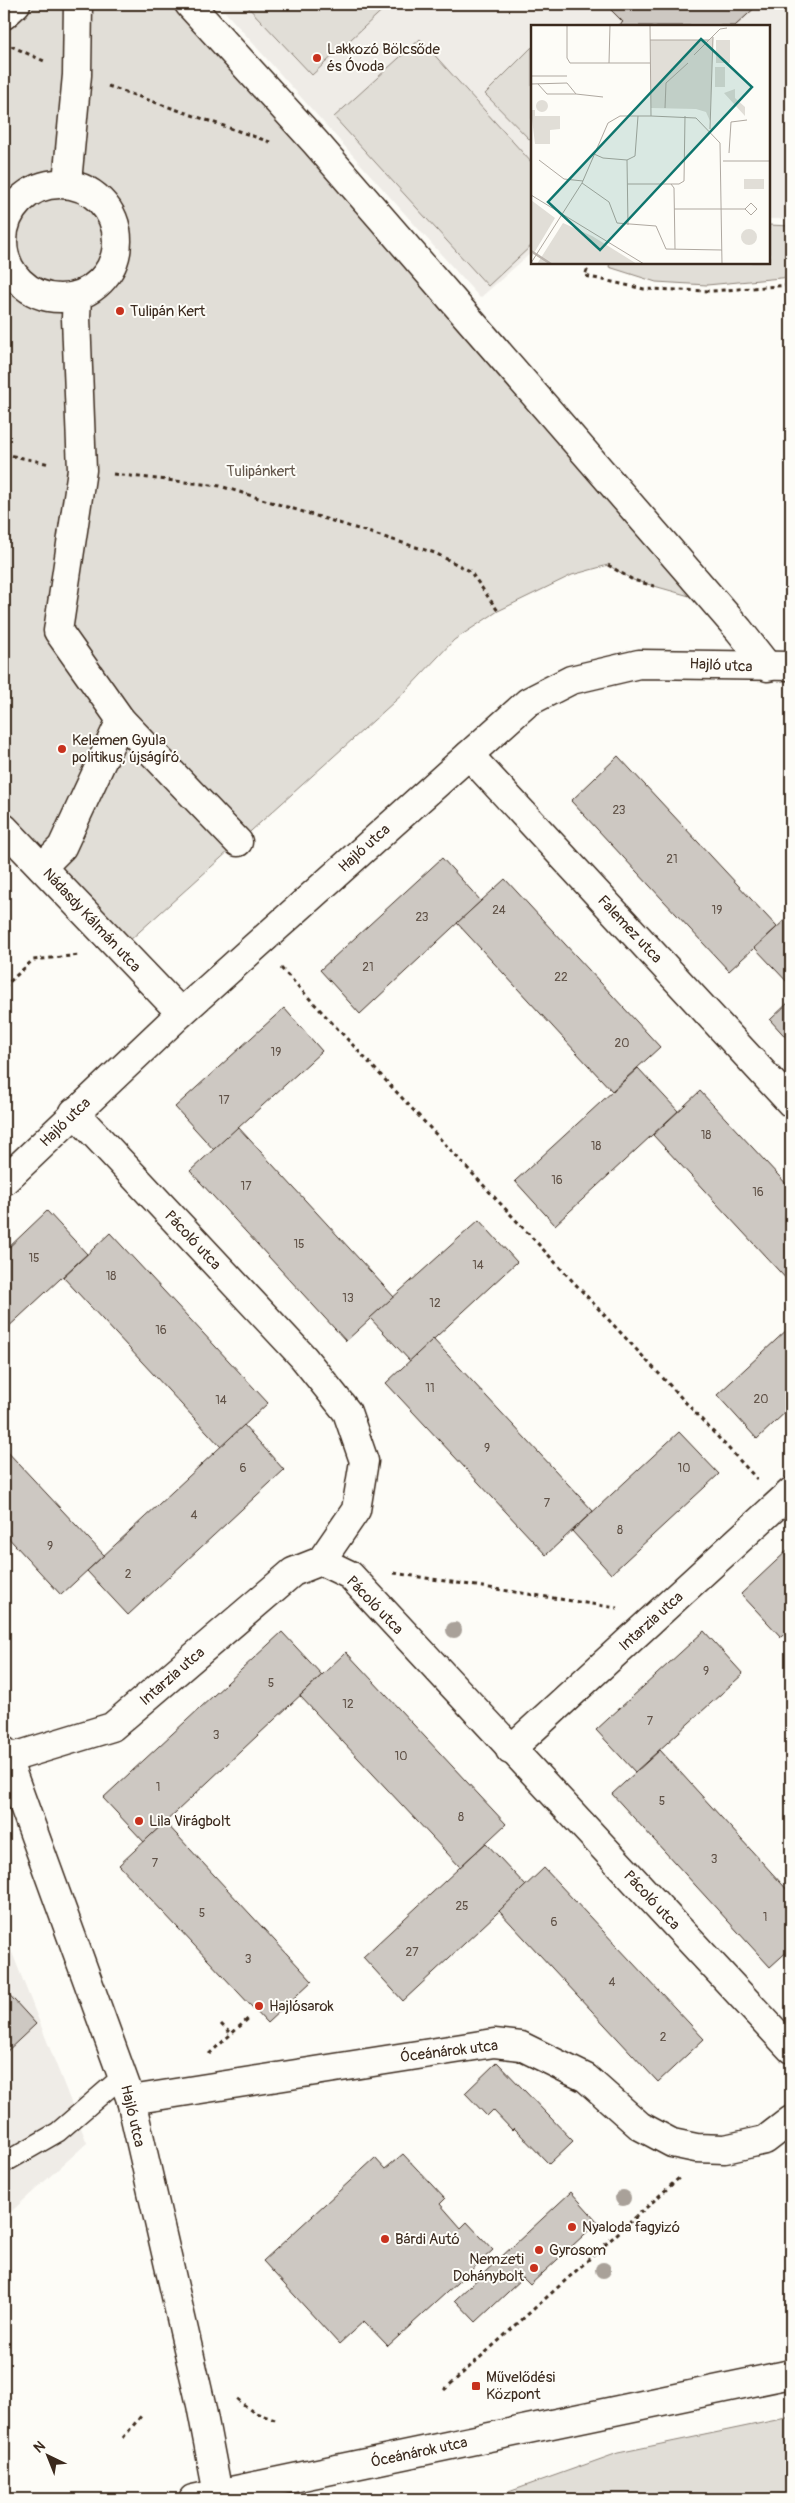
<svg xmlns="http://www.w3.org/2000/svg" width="795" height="2503" font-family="Pangolin,sans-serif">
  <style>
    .built { fill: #efece7 }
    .green { fill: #e1ded7; stroke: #8e847a }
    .building { fill: #cdc8c2; stroke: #3b2a1e }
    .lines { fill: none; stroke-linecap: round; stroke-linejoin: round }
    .lane-casing { stroke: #3b2a1e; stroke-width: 22 }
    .street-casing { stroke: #3b2a1e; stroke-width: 31 }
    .secondary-casing { stroke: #3b2a1e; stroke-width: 31 }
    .path { stroke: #3b2a1e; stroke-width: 3; stroke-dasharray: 4 4; stroke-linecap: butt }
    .lane { stroke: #fdfcf7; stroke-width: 19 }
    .street { stroke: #fdfcf7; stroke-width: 28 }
    .secondary { stroke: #fdfcf7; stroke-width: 28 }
    .tree { fill: #a9a199 }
    .poi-dot { fill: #c8321e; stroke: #fdfcf7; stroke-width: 2 }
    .labels { text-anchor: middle; stroke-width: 4; stroke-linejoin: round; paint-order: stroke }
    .number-label { font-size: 12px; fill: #605247 }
    .poi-label { font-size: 15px; fill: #3b2a1e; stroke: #fdfcf7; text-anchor: start }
    .park-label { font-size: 15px; fill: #64574c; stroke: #fdfcf7 }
    .street-label { font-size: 15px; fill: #3b2a1e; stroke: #fdfcf7 }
    .inset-river { fill: none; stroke: #bbb4ad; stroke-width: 2.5 }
    .inset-road { fill: none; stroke: #afa8a0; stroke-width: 1 }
    .view { fill: #0f766e; fill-opacity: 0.15; stroke: #0f766e; stroke-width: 2.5 }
    .inset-edge { fill: none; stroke: #3b2a1e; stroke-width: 2.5 }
  </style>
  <rect width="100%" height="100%" fill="#fdfcf7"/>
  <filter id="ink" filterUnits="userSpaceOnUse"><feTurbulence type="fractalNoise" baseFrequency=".02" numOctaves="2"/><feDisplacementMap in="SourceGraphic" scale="10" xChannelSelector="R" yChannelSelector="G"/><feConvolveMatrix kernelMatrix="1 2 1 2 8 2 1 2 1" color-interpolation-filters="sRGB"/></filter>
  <g filter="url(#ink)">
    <g class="built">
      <path d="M218 4H791V219H769V26H532V252L480 298Z"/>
      <path d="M4 1932 87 2143 4 2218Z"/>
    </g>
    <g class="green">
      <path d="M16 4H189L714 603 633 580 608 565 572 575 498 611 454 640 404 693 119 950 4 828V15Z"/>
      <path d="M245 4H389L312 75Z"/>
      <path d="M420 39 532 163V245L488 286 334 117Z"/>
      <path d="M532 47V142L485 94Z"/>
      <path d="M769 225 791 226V277L707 285 656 282 609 267 610 262H769Z"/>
      <path d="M791 2417V2499H489L618 2453Z"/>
    </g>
    <g class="building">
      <path d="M617 4H759L735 26H618L623 22 611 10Z"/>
      <path d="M618 756 777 927 729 971 571 801Z"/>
      <path d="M442 858 481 901 360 1014 320 970Z"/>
      <path d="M505 879 660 1047 612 1091 457 923Z"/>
      <path d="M791 914V986L755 948Z"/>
      <path d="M791 1000V1043L770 1020Z"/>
      <path d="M284 1008 322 1051 214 1150 175 1107Z"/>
      <path d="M638 1068 678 1111 555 1225 515 1181Z"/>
      <path d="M700 1091 791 1189V1284L653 1135Z"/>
      <path d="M238 1127 394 1297 346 1341 190 1171Z"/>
      <path d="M47 1211 87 1254 4 1331V1252Z"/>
      <path d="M479 1220 517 1262 410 1361 370 1318Z"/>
      <path d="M110 1233 268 1403 221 1447 63 1277Z"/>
      <path d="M791 1326V1407L757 1439 717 1395Z"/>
      <path d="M433 1339 593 1511 546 1555 386 1383Z"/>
      <path d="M244 1425 284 1470 128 1615 87 1571Z"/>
      <path d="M679 1432 719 1474 611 1574 572 1531Z"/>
      <path d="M4 1448 104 1555 61 1595 4 1533Z"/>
      <path d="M791 1547V1628L781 1637 741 1594Z"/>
      <path d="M704 1631 743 1674 635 1772 596 1730Z"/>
      <path d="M282 1632 322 1675 144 1842 103 1798Z"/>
      <path d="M346 1652 506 1824 460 1867 300 1696Z"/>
      <path d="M660 1750 791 1894V1948L770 1967 612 1794Z"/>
      <path d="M165 1822 312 1981 267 2023 119 1865Z"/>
      <path d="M486 1843 526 1886 403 2001 363 1957Z"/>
      <path d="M544 1868 704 2039 658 2082 499 1911Z"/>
      <path d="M4 1989 36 2024 4 2054Z"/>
      <path d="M497 2062 573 2141 549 2164 514 2128 512 2130 493 2110 487 2116 465 2093Z"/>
      <path d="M403 2154 445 2199 440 2204 461 2228 467 2222 493 2250 388 2346 364 2321 339 2344 263 2261 375 2158 385 2169Z"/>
      <path d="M571 2192 598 2222 530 2285 523 2278 476 2322 455 2300Z"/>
    </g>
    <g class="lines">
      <defs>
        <path id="lane" d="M4 2163 58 2132 124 2075"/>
        <g id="street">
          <path d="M189 4 316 143 739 630 768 667"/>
          <path d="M4 15 16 4"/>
          <path d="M67 182 77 75 78 4"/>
          <circle cx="60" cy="241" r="57"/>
          <path d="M77 296 76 318 82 470 58 631 121 720 238 842"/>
          <path d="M469 755 791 1103"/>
          <path d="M4 828 181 1013"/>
          <path d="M42 867 62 847 121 720"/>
          <path d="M74 1112 303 1357 347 1412 364 1461 356 1510 321 1561"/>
          <path d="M4 1181 181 1013 528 702 571 680 639 664 791 666"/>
          <path d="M321 1561 350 1575 791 2049"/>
          <path d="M510 1750 791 1492"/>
          <path d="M4 1751 131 2100 201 2405 218 2494"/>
          <path d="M7 1759 112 1727 293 1572 321 1561"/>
          <path d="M131 2100 494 2043 521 2046 586 2078 640 2126 672 2143 696 2148 725 2149 765 2140 791 2120"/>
        </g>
        <path id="secondary" d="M193 2499 791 2374"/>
      </defs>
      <use href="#lane" class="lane-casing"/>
      <use href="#street" class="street-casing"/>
      <use href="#secondary" class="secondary-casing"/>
      <g class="path">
        <path d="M11 46 44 61"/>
        <path d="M108 86 270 142"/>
        <path d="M4 207 9 212"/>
        <path d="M590 262 585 276 644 289 712 291 791 285"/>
        <path d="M4 454 50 464"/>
        <path d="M113 474 220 486 435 553 470 571 498 611"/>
        <path d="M608 565 633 580 657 587"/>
        <path d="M281 968 757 1479"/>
        <path d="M4 987 33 960 80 955"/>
        <path d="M394 1573 617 1608"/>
        <path d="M221 2024 231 2034"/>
        <path d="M209 2054 250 2017"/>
        <path d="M444 2390 679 2178"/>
        <path d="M237 2399 253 2412 275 2420"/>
        <path d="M123 2438 141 2416"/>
      </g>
      <use href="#lane" class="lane"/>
      <use href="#street" class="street"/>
      <use href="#secondary" class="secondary"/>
    </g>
    <g class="tree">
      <circle cx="454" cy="1630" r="8"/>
      <circle cx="623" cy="2198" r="8"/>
      <circle cx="603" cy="2270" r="8"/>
    </g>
  </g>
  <g class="poi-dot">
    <circle cx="317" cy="58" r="5"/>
    <circle cx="120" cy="311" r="5"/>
    <circle cx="62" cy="749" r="5"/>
    <circle cx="139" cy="1821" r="5"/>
    <circle cx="259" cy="2006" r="5"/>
    <circle cx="572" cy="2227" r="5"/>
    <circle cx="385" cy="2239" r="5"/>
    <circle cx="539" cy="2250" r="5"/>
    <circle cx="534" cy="2268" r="5"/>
    <rect x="471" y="2381" width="10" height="10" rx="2.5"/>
  </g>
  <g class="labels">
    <g class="number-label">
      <text x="619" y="814">23</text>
      <text x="672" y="863">21</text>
      <text x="499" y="914">24</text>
      <text x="717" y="914">19</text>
      <text x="422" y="921">23</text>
      <text x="368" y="971">21</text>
      <text x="561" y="981">22</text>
      <text x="622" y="1047">20</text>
      <text x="276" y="1056">19</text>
      <text x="224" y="1104">17</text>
      <text x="706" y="1139">18</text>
      <text x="596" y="1150">18</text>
      <text x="557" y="1184">16</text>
      <text x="246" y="1190">17</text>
      <text x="758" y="1196">16</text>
      <text x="299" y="1248">15</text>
      <text x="34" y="1262">15</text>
      <text x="478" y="1269">14</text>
      <text x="111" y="1280">18</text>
      <text x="348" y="1302">13</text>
      <text x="435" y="1307">12</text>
      <text x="161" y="1334">16</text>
      <text x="430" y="1392">11</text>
      <text x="761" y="1403">20</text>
      <text x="221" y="1404">14</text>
      <text x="487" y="1452">9</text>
      <text x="243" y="1472">6</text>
      <text x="684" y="1472">10</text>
      <text x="547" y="1507">7</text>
      <text x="194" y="1519">4</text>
      <text x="620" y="1534">8</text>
      <text x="50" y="1550">9</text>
      <text x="128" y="1578">2</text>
      <text x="706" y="1675">9</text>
      <text x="271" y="1687">5</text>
      <text x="348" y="1708">12</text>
      <text x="650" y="1725">7</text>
      <text x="216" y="1739">3</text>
      <text x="401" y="1760">10</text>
      <text x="158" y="1791">1</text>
      <text x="662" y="1805">5</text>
      <text x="461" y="1821">8</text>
      <text x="714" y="1863">3</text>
      <text x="155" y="1867">7</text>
      <text x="462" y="1910">25</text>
      <text x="202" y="1917">5</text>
      <text x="765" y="1921">1</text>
      <text x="554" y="1926">6</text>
      <text x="412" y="1956">27</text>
      <text x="248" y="1963">3</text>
      <text x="612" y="1986">4</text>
      <text x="663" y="2041">2</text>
    </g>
    <g class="poi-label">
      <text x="327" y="54">Lakkozó Bölcsőde<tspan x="327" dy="17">és Óvoda</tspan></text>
      <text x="130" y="316">Tulipán Kert</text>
      <text x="72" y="745">Kelemen Gyula<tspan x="72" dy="17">politikus, újságíró</tspan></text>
      <text x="149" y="1826">Lila Virágbolt</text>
      <text x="269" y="2011">Hajlósarok</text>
      <text x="582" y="2232">Nyaloda fagyizó</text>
      <text x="395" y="2244">Bárdi Autó</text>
      <text x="549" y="2255">Gyrosom</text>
      <text x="524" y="2264" text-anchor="end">Nemzeti<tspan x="524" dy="17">Dohánybolt</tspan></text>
      <text x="486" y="2382">Művelődési<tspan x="486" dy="17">Központ</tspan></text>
    </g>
    <g class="park-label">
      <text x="261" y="476">Tulipánkert</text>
    </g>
    <g class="street-label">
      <text transform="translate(721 665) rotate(3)" y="5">Hajló utca</text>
      <text transform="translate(364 848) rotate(-42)" y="5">Hajló utca</text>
      <text transform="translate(92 920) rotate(47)" y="5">Nádasdy Kálmán utca</text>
      <text transform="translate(630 929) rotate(47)" y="5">Falemez utca</text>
      <text transform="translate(65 1122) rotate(-44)" y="5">Hajló utca</text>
      <text transform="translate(193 1240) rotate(47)" y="5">Pácoló utca</text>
      <text transform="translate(375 1605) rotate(46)" y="5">Pácoló utca</text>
      <text transform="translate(651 1621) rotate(-42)" y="5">Intarzia utca</text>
      <text transform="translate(172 1676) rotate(-41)" y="5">Intarzia utca</text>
      <text transform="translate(652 1900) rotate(47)" y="5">Pácoló utca</text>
      <text transform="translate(449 2051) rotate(-7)" y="5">Óceánárok utca</text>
      <text transform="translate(133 2116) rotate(77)" y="5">Hajló utca</text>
      <text transform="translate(419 2452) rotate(-12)" y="5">Óceánárok utca</text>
    </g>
  </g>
  <g transform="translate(531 25)">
    <rect width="239" height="239" fill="#fdfcf7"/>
    <path d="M182 12 179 96 175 87 165 84 120 83 119 15H178ZM185 15H199V38H185ZM184 42H194V62H184ZM204 64V73L214 82V91L193 68ZM5 81a6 6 0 1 1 12 0a6 6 0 1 1-12 0ZM0 85H4V91H29V104L19 105V119H4ZM213 154H233V164H213ZM0 175 24 193 0 233ZM32 198 61 211 106 239H6ZM210 212a8 8 0 1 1 16 0a8 8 0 1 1-16 0Z" fill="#e1ded7"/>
    <path class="inset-river" d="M0 226 20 239"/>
    <path class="inset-road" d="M36 0V33L39 38H119M119 0 120 91M119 15H178L189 4 196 3M163 30 178 15M78 38 79 0M0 51H36M0 59 36 58 45 69 72 72M7 59 16 69H45M134 83 135 58 157 38M179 104 182 12M198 128 200 97 216 95M63 129 72 133 96 135 104 131 107 91M8 135 33 154 52 156M96 135 97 200M192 136H239M51 158 78 177 86 198 125 201 135 224 191 225M96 159H148L153 156 154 91M140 159 143 163 144 224M0 170 113 239M220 178 226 184 220 190 214 184ZM143 184H214M0 238 51 158 77 98 89 91H120L165 93 189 118 191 239"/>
    <path class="view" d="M170 14 221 62 69 225 17 177Z"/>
    <rect width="239" height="239" class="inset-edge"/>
  </g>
  <rect width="795" height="2503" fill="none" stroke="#fdfcf7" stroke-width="20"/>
  <rect x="10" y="10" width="775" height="2483" fill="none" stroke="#3b2a1e" stroke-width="2" filter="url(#ink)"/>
  <g transform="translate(48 2456) rotate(317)" stroke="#fdfcf7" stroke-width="4" paint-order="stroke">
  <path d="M0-4L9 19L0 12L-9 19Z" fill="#3b2a1e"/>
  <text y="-8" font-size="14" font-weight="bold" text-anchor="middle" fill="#3b2a1e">N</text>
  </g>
</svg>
